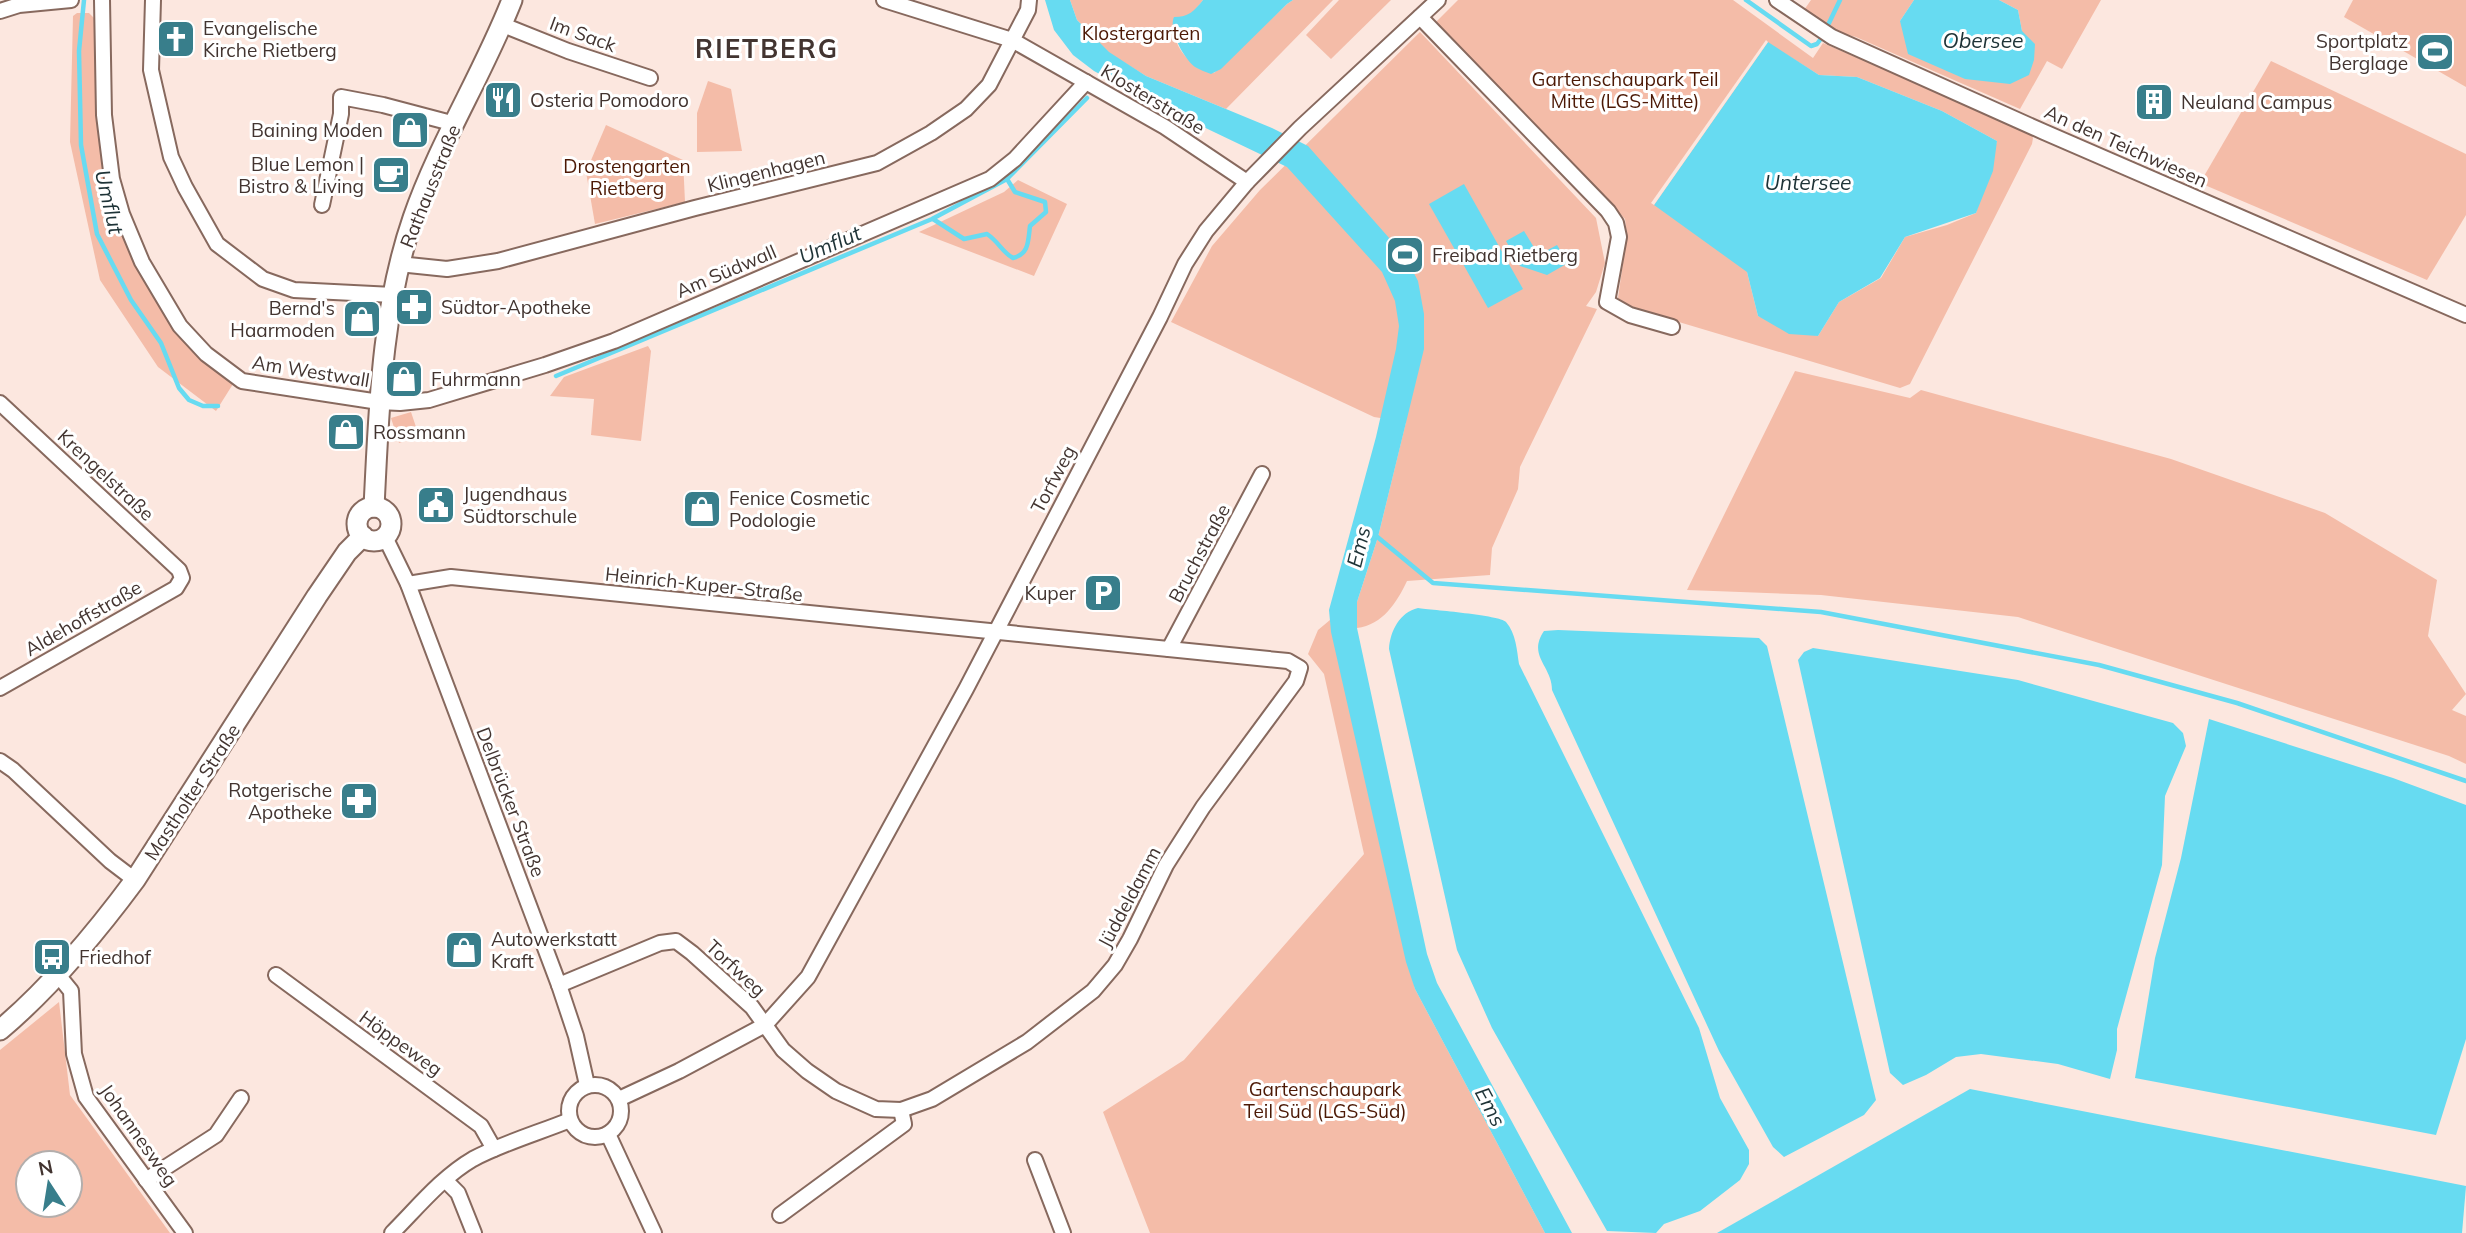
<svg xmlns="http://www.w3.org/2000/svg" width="2466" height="1233" font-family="Mulish,sans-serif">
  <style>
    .green { fill: #f4bca8; fill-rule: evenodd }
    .water { fill: #67dbf1 }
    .pier { fill: #fce7df }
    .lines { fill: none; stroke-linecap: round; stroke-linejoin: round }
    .stream { stroke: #67dbf1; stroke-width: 4.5 }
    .street-casing { stroke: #87695e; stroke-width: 18 }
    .secondary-casing { stroke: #87695e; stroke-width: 23 }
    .street { stroke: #fff; stroke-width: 14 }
    .secondary { stroke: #fff; stroke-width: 19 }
    .labels { text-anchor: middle; stroke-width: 6; stroke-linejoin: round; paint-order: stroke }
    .poi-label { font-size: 19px; fill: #423430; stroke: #fff; text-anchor: start }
    .park-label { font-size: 19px; fill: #4c1905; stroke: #fff }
    .street-label { font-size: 19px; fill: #423430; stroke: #fff }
    .water-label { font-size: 21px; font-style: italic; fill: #1e3337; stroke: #fff }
    .district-label { font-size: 26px; font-weight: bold; letter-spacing: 2px; fill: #423430; stroke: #fff }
  </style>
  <rect width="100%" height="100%" fill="#fce7df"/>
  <g class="green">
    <path d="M1070 0H1203C1196 9 1190 18 1178 17 1178 23 1174 34 1176 40 1180 55 1199 72 1214 73L1287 4 1293 0H1333L1226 109 1146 76 1109 53 1077 20Z"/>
    <path d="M1339 0H1391L1331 59 1306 35Z"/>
    <path d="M1458 0H1733L1813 58 1823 43 2030 132 2033 138 2032 144 1910 384 1900 388 1632 308 1618 298 1627 235 1625 219 1435 23ZM1768 43 1819 75 1857 77 1942 111 1997 141 1976 213 1947 225 1905 237 1881 278 1839 302 1818 336 1758 316 1747 272Z"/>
    <path d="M1811 0H1914L1900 21 2022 31 2018 10 1999 0H2101L2062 69 2047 61 2020 109 1856 37 1841 33 1804 10Z"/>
    <path d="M2353 0H2466V87L2344 17Z"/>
    <path d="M77 13H89L95 19 117 216 202 358 233 384 216 411 158 367 100 280 70 142 73 16Z"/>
    <path d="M1420 32 1596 218 1605 263 1596 292 1586 306 1597 309 1520 467 1518 489 1492 548 1490 575 1407 581C1397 602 1383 625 1357 628V602L1378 537 1406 422 1374 417 1171 322 1212 246 1260 190Z"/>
    <path d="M2271 61 2466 154V215L2427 280 2200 183Z"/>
    <path d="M708 81 731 89 742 151 697 152V113Z"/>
    <path d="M606 125 683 160 685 202 595 224 586 172Z"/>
    <path d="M1018 180 1067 204 1034 276 919 232 1004 192Z"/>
    <path d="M648 346 651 351 641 441 591 435 594 399 550 396 564 377Z"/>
    <path d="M1795 371 1910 398 1921 390 2171 459 2325 513 2437 580 2428 636 2466 694 2452 710 2466 716V764L2449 756 2018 617 1821 595 1687 590Z"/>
    <path d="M411 412 419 436 399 443 391 418Z"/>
    <path d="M1330 620 1415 989 1545 1233H1150L1103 1112 1184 1060 1364 854 1324 674 1308 654 1318 630Z"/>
    <path d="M59 1002 70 1095 170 1233H0V1050ZM28 1163H70V1205H28Z"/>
  </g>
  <g class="water">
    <path d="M1045 0H1070L1077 20 1109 52 1146 76 1272 128 1308 146 1405 256 1418 281 1424 314V349L1378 537 1357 602V628L1427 954 1437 983 1572 1233H1545L1415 989 1406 962 1331 632 1329 610 1376 437 1396 349 1399 326 1395 301 1382 272 1287 167 1147 100 1094 71 1073 55 1054 30Z"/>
    <path d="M1203 0H1293L1287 4 1221 69 1211 74C1206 72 1200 70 1195 67 1184 59 1168 30 1174 17 1189 17 1194 11 1203 0Z"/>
    <path d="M1914 0H1999L2018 10 2022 31 2035 44 2034 60 2029 75 2010 84 1965 79 1908 54 1900 21Z"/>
    <path d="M1768 42 1819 75 1857 77 1942 111 1997 141 1993 171 1976 213 1905 237 1880 278 1839 302 1818 336 1789 334 1758 316 1747 272 1654 205Z"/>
    <path d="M1464 184 1523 289 1488 308 1429 204Z"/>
    <path d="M1524 231 1535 249 1544 252 1557 245 1568 263 1547 275 1520 266 1506 241Z"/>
    <path d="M1418 608C1432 610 1500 615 1506 622 1516 633 1517 651 1519 664L1699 1028 1720 1098 1749 1150V1164L1740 1180 1700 1211 1664 1224 1656 1233 1607 1231 1492 1028 1457 950 1389 649C1390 631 1400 612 1418 608Z"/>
    <path d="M1558 630 1759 638 1767 646 1876 1100 1864 1115 1784 1157 1773 1147 1719 1051 1552 690C1552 666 1527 656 1544 631Z"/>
    <path d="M1813 648 2018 680 2173 723 2183 733 2186 746 2165 796 2162 865 2117 1029V1050L2110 1079 2058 1064 1981 1054 1956 1057 1926 1075 1903 1085 1890 1073 1798 660 1804 652Z"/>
    <path d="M2209 719 2393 778 2466 805V1039L2436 1135 2135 1078 2155 958 2181 858Z"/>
    <path d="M1970 1089 2466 1186 2462 1233H1717Z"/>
  </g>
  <path class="pier" d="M1766 40 1768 42 1654 205 1651 203Z"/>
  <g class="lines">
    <g class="stream">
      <path d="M84 0 79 51 81 145 97 234 131 300 161 343 179 388 189 400 203 406H218"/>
      <path d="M1746 0 1811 46 1817 44 1820 40"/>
      <path d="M1829 23 1840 0"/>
      <path d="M933 219 964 239 987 234C999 242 1002 252 1013 258 1029 254 1028 242 1030 226L1046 212 1045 202 1015 192 1007 179"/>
      <path d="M556 376 932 219 1007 179 1087 98"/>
      <path d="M1375 535 1433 583 1821 612 2099 665 2237 703 2466 781"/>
    </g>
    <defs>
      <g id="street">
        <path d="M102 0 104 115 112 179 122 214 142 262 180 326 206 354 242 381 379 402 400 403 429 400 545 365 614 341 990 179 1015 159 1086 82"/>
        <path d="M153 0 151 70 171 157 185 187 217 244 263 279 294 290 393 295"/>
        <path d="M884 0 1012 40 1165 127 1247 182"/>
        <path d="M1777 0 1832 37 2044 132 2466 315"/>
        <path d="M0 11 19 5 71 0"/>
        <path d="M1420 17 1608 211 1616 223 1619 237 1607 302 1630 315 1672 327"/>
        <path d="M503 25 568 51 650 78"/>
        <path d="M322 205 341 114V97L383 105 455 124"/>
        <path d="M399 264 447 269 498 261 695 208 877 163 931 133 966 109 989 85 1028 10 1029 0"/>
        <path d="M0 403 179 570 182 578 176 588 0 688"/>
        <path d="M385 537 408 584 559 985 576 1036 587 1085"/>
        <path d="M408 584 451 577 1288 661 1300 668 1296 681 1203 807 1166 865 1130 939 1115 965 1093 991 1027 1042 932 1099 901 1110 876 1109 836 1091 807 1071 783 1050 752 1007 692 953 676 941 660 943 559 985"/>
        <path d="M1169 649 1262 474"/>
        <path d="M0 761 13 770 110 861 135 880"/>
        <path d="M58 975 71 991 74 1054 86 1097 185 1233"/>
        <path d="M276 975 481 1126 494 1149"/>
        <circle cx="595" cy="1111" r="26"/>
        <path d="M619 1099 679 1071 765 1025 808 977 966 689 1160 317 1185 264 1206 231 1247 182 1300 128 1438 0"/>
        <path d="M608 1134 654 1233"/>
        <path d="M1035 1160 1063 1233"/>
        <path d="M146 1180 216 1135 241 1098"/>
        <path d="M446 1181 458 1193 474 1233"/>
        <path d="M780 1215 904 1124 901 1110"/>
        <path d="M392 1233C417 1208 442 1177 473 1159 503 1143 538 1133 570 1120"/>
      </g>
      <g id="secondary">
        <path d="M374 507C379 410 381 311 413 218 439 143 483 74 512 0"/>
        <circle cx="374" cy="524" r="17"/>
        <path d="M0 1030C51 987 95 934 135 880L317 596 347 552 363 536"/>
      </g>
    </defs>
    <use href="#street" class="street-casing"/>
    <use href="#secondary" class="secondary-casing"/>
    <use href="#street" class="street"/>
    <use href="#secondary" class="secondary"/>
  </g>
  <defs>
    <symbol id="church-square" viewBox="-11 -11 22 22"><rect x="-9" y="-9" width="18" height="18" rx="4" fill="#387e8b" stroke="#fff"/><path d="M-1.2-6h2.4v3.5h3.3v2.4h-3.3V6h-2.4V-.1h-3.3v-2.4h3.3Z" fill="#fff"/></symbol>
    <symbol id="stadium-square" viewBox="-11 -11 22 22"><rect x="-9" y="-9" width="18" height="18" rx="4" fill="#387e8b" stroke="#fff"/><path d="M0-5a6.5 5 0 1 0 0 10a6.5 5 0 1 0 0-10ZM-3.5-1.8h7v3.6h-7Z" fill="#fff"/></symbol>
    <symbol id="restaurant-square" viewBox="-11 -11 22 22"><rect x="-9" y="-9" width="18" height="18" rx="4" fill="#387e8b" stroke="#fff"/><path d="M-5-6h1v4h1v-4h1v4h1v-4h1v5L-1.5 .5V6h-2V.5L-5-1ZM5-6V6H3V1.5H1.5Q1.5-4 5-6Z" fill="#fff"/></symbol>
    <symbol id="building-square" viewBox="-11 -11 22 22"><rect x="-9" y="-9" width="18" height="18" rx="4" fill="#387e8b" stroke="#fff"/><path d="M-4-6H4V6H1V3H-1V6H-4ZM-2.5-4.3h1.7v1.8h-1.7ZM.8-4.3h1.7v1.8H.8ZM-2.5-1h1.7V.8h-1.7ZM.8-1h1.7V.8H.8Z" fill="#fff"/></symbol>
    <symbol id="shop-square" viewBox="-11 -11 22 22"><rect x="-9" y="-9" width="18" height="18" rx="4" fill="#387e8b" stroke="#fff"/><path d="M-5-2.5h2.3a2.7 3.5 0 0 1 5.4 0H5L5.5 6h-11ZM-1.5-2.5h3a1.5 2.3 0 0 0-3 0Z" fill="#fff"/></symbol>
    <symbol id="cafe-square" viewBox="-11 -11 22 22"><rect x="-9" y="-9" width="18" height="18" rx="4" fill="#387e8b" stroke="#fff"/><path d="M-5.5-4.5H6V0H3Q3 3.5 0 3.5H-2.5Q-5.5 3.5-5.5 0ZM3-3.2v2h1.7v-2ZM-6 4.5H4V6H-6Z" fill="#fff"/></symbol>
    <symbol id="pharmacy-square" viewBox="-11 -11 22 22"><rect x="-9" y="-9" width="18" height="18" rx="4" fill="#387e8b" stroke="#fff"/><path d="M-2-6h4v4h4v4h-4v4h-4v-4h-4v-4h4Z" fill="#fff"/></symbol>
    <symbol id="civic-square" viewBox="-11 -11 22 22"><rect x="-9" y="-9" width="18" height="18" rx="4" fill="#387e8b" stroke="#fff"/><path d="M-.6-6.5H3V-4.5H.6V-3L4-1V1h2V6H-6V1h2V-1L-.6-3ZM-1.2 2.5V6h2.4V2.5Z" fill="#fff"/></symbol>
    <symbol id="parking-square" viewBox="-11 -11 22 22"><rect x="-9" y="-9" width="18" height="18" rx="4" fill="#387e8b" stroke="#fff"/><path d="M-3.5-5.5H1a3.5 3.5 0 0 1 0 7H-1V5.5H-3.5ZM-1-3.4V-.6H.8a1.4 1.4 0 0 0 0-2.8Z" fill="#fff"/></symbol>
    <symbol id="bus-square" viewBox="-11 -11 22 22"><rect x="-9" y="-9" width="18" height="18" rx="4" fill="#387e8b" stroke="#fff"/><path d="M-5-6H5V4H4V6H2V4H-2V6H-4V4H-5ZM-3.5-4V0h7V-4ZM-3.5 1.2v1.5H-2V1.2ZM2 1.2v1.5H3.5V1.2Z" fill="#fff"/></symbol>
  </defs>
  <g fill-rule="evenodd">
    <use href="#church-square" x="154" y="17" width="44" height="44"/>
    <use href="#stadium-square" x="2413" y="30" width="44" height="44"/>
    <use href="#restaurant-square" x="481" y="78" width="44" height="44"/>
    <use href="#building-square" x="2132" y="80" width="44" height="44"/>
    <use href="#shop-square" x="388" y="108" width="44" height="44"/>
    <use href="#cafe-square" x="369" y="153" width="44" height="44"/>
    <use href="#stadium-square" x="1383" y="233" width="44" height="44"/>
    <use href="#pharmacy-square" x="392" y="285" width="44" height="44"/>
    <use href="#shop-square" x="340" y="297" width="44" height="44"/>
    <use href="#shop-square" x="382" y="357" width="44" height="44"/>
    <use href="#shop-square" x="324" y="410" width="44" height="44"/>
    <use href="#civic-square" x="414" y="483" width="44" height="44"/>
    <use href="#shop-square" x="680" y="487" width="44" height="44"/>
    <use href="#parking-square" x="1081" y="571" width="44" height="44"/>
    <use href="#pharmacy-square" x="337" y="779" width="44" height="44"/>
    <use href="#shop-square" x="442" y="928" width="44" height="44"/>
    <use href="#bus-square" x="30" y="935" width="44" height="44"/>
  </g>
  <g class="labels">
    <g class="poi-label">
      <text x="203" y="35">Evangelische<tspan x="203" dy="22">Kirche Rietberg</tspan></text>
      <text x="2408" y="48" text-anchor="end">Sportplatz<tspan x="2408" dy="22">Berglage</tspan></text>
      <text x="530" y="107">Osteria Pomodoro</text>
      <text x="2181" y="109">Neuland Campus</text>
      <text x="383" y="137" text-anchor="end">Baining Moden</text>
      <text x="364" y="171" text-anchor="end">Blue Lemon |<tspan x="364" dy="22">Bistro &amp; Living</tspan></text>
      <text x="1432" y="262">Freibad Rietberg</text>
      <text x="441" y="314">Südtor-Apotheke</text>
      <text x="335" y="315" text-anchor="end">Bernd's<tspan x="335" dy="22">Haarmoden</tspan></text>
      <text x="431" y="386">Fuhrmann</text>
      <text x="373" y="439">Rossmann</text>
      <text x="463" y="501">Jugendhaus<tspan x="463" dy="22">Südtorschule</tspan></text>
      <text x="729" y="505">Fenice Cosmetic<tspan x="729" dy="22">Podologie</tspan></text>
      <text x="1076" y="600" text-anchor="end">Kuper</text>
      <text x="332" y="797" text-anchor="end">Rotgerische<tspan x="332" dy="22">Apotheke</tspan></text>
      <text x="491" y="946">Autowerkstatt<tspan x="491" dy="22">Kraft</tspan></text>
      <text x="79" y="964">Friedhof</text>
    </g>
    <g class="park-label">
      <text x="1141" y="40">Klostergarten</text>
      <text x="1625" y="86">Gartenschaupark Teil<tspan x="1625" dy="22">Mitte (LGS-Mitte)</tspan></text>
      <text x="627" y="173">Drostengarten<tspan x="627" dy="22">Rietberg</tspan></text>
      <text x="1325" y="1096">Gartenschaupark<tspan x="1325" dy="22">Teil Süd (LGS-Süd)</tspan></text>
    </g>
    <g class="street-label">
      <text transform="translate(583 34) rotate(20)" y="7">Im Sack</text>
      <text transform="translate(1153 99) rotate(31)" y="7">Klosterstraße</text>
      <text transform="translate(2126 146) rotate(24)" y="7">An den Teichwiesen</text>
      <text transform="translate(766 171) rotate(-14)" y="7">Klingenhagen</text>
      <text transform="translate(430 186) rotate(-68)" y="7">Rathausstraße</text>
      <text transform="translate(726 271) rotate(-23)" y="7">Am Südwall</text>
      <text transform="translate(311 371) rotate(9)" y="7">Am Westwall</text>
      <text transform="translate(106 475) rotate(43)" y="7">Krengelstraße</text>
      <text transform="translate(1053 479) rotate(-62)" y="7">Torfweg</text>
      <text transform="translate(1199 553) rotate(-62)" y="7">Bruchstraße</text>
      <text transform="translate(704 584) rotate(6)" y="7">Heinrich-Kuper-Straße</text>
      <text transform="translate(83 618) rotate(-30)" y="7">Aldehoffstraße</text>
      <text transform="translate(192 792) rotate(-57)" y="7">Mastholter Straße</text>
      <text transform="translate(511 802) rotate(69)" y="7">Delbrücker Straße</text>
      <text transform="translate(1129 897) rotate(-62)" y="7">Jüddeldamm</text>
      <text transform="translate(736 968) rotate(43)" y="7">Torfweg</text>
      <text transform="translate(401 1043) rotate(36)" y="7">Höppeweg</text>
      <text transform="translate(139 1135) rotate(55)" y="7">Johannesweg</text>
    </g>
    <g class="water-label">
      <text x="1983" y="48">Obersee</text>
      <text x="1808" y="190">Untersee</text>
      <text transform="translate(109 202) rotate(77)" y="7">Umflut</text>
      <text transform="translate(830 245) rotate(-23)" y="7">Umflut</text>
      <text transform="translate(1359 547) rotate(-76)" y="7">Ems</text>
      <text transform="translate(1490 1107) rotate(62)" y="7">Ems</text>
    </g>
    <g class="district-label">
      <text x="767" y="58">RIETBERG</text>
    </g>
  </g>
  <g transform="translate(49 1184) rotate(348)"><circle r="33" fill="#ffffff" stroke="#b3aeac" stroke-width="2"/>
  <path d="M0-5L12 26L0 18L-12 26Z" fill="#387e8b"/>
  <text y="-10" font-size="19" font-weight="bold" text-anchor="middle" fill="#423430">N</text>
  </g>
</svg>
